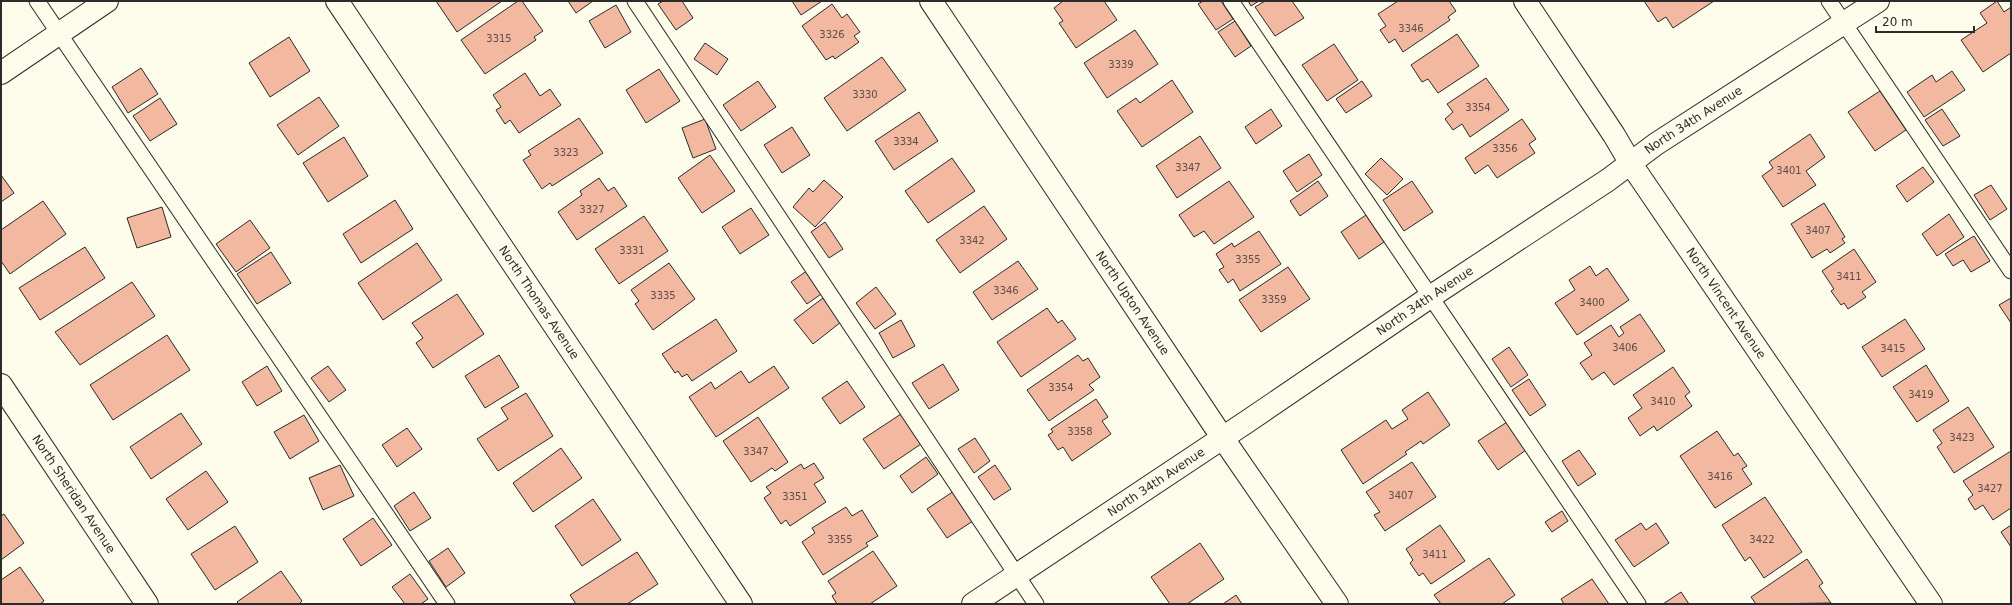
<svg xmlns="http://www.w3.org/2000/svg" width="2012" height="605" font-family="'DejaVu Sans',sans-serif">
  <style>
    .building { fill: #f2b8a0; stroke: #2b2b2b }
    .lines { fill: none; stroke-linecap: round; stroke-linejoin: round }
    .lane-casing { stroke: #2b2b2b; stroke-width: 17 }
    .street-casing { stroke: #2b2b2b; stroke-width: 24 }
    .lane { stroke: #fdfbea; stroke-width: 15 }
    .street { stroke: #fdfbea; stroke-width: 22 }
    .labels { text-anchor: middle; stroke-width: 3; stroke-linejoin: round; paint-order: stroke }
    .number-label { font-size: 10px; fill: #5d4e48 }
    .street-label { font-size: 12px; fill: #2b2b2b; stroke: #fdfbea }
  </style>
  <rect width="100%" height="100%" fill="#fdfbea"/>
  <g class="building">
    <path d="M436 1H502L457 32Z"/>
    <path d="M518 1H522L543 31 534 37 536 40 485 74 461 40Z"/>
    <path d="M568 1H593L576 13Z"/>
    <path d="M663 1H682L693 18 676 30 658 4Z"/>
    <path d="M792 1H822L801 15Z"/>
    <path d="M1063 1H1104L1117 20 1076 48 1059 23 1063 21 1054 8Z"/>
    <path d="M1203 1H1221L1233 19 1216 30 1198 4Z"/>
    <path d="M1248 1H1259L1251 6Z"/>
    <path d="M1265 1H1292L1304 18 1275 36 1255 7Z"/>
    <path d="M1398 1H1449L1456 11 1448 17 1450 20 1403 52 1395 39 1389 43 1380 30 1386 26 1378 14Z"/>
    <path d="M1644 1H1714L1673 28 1666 17 1658 22Z"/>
    <path d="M1997 1 2004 12 2011 7V53L1983 72 1961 40 1987 23 1980 13Z"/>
    <path d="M832 4 842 18 847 14 860 32 854 36 859 42 835 59 833 56 826 60 802 26Z"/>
    <path d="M616 5 631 32 605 48 589 21Z"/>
    <path d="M1235 21 1251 46 1235 57 1218 32Z"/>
    <path d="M1135 30 1158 64 1107 98 1084 63Z"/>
    <path d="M1457 34 1479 66 1438 93 1428 79 1422 82 1411 65Z"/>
    <path d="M289 37 310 71 270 97 249 63Z"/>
    <path d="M705 43 728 59 717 75 694 59Z"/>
    <path d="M1334 44 1358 80 1327 101 1302 65Z"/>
    <path d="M882 57 906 90 847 131 824 98Z"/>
    <path d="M141 68 158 94 128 113 112 87Z"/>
    <path d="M659 69 680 101 646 123 626 90Z"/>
    <path d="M1952 71 1965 90 1924 117 1907 92 1932 75 1936 82Z"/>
    <path d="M525 73 540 96 550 89 561 105 519 133 510 120 505 124 496 110 501 107 493 95Z"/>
    <path d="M1486 78 1509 110 1470 137 1462 124 1453 130 1445 119 1453 112 1447 104Z"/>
    <path d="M1172 80 1193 112 1142 147 1117 111 1136 98 1140 103Z"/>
    <path d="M758 81 776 107 741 131 723 105Z"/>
    <path d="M1362 81 1372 96 1346 113 1336 99Z"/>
    <path d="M1880 91 1906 130 1875 151 1848 112Z"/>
    <path d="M319 97 339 126 298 155 277 125Z"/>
    <path d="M160 98 177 124 150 141 133 116Z"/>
    <path d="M1271 109 1282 126 1256 144 1245 127Z"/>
    <path d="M1942 109 1960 136 1943 146 1925 120Z"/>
    <path d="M919 112 938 141 894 170 875 141Z"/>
    <path d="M579 118 603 153 552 186 550 183 542 189 523 160 531 155 528 151Z"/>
    <path d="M705 119 716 149 693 158 682 128Z"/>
    <path d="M1522 119 1536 139 1529 144 1535 153 1497 178 1488 165 1475 174 1465 158Z"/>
    <path d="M792 127 810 155 782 173 764 145Z"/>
    <path d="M1810 134 1825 157 1806 171 1816 185 1783 207 1762 176 1773 168 1769 162Z"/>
    <path d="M1200 136 1221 168 1177 198 1156 166Z"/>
    <path d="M344 137 368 176 328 202 303 163Z"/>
    <path d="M1309 154 1322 175 1297 192 1283 171Z"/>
    <path d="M710 155 735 191 702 213 678 178Z"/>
    <path d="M952 158 975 191 928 223 905 191Z"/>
    <path d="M1381 158 1403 179 1387 195 1365 174Z"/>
    <path d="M1923 167 1934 182 1907 202 1896 186Z"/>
    <path d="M1 175 14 193 1 202Z"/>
    <path d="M599 178 608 191 614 187 627 206 577 240 558 212 582 195 580 191Z"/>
    <path d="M824 180 843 197 815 227 793 207 809 188 813 192Z"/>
    <path d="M1229 181 1254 217 1214 244 1204 231 1194 237 1179 215Z"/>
    <path d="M1318 181 1328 196 1300 216 1290 201Z"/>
    <path d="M1412 181 1433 212 1404 231 1383 200Z"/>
    <path d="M1991 185 2007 209 1990 220 1974 195Z"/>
    <path d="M395 200 413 229 361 263 343 234Z"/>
    <path d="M43 201 66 234 10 274 1 261V230Z"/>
    <path d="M1824 203 1845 237 1842 239 1845 243 1830 253 1827 249 1812 258 1791 224Z"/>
    <path d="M984 206 1007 239 960 273 936 240Z"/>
    <path d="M162 207 171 237 137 248 127 218Z"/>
    <path d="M751 208 769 235 740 254 722 227Z"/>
    <path d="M1949 214 1964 237 1937 256 1922 234Z"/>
    <path d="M1366 215 1384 242 1359 259 1341 232Z"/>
    <path d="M644 216 668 251 619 284 595 249Z"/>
    <path d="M250 220 270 248 236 272 216 244Z"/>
    <path d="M825 222 843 249 829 258 811 232Z"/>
    <path d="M1259 231 1281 264 1240 291 1233 279 1228 283 1219 270 1224 267 1216 254 1232 243 1234 247Z"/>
    <path d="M1974 236 1990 261 1971 272 1963 260 1953 266 1945 254Z"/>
    <path d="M417 243 442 280 383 320 358 283Z"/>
    <path d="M85 247 105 278 40 320 19 288Z"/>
    <path d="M1854 249 1876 282 1862 292 1866 297 1848 309 1844 303 1841 305 1831 291 1834 289 1822 271Z"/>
    <path d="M271 252 291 283 257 304 237 274Z"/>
    <path d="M1018 261 1038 289 992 320 973 292Z"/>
    <path d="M669 263 695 299 653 330 635 304 639 301 631 290Z"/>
    <path d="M1590 266 1596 276 1607 268 1629 300 1577 335 1555 303 1575 290 1569 280Z"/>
    <path d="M1288 267 1310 299 1261 332 1239 300Z"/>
    <path d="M808 270 824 292 807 304 791 282Z"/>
    <path d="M132 282 155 316 80 365 55 332Z"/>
    <path d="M876 287 896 314 875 329 856 303Z"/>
    <path d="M457 294 484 334 433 368 416 343 423 338 412 323Z"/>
    <path d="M823 298 841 322 813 344 794 320Z"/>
    <path d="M2011 298V323L1999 305Z"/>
    <path d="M1047 308 1058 323 1062 320 1076 339 1021 377 997 342Z"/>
    <path d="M1640 314 1665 351 1614 385 1604 372 1592 380 1580 363 1592 355 1584 343 1611 325 1619 337 1624 333 1620 327Z"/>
    <path d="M716 319 737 351 692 381 687 374 682 377 678 371 675 373 662 354Z"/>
    <path d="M1905 319 1925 349 1882 377 1862 347Z"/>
    <path d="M901 320 915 346 893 358 879 333Z"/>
    <path d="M167 335 190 370 113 420 90 385Z"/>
    <path d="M1509 347 1528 375 1511 387 1492 359Z"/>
    <path d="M499 355 519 387 485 408 465 376Z"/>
    <path d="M1078 355 1083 361 1088 358 1100 377 1089 385 1094 390 1049 421 1027 390Z"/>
    <path d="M943 364 959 390 929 409 912 383Z"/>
    <path d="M1926 365 1949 401 1917 422 1893 387Z"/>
    <path d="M267 366 282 391 257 406 242 382Z"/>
    <path d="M328 366 346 390 329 402 311 378Z"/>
    <path d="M774 366 789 388 716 437 689 397 711 382 715 389 741 371 749 383Z"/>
    <path d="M1673 367 1690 392 1685 396 1692 406 1657 431 1654 426 1640 436 1628 418 1642 408 1633 395Z"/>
    <path d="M1529 379 1546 405 1530 416 1512 390Z"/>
    <path d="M847 381 865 407 840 424 822 398Z"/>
    <path d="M1428 392 1450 425 1423 444 1421 441 1405 452 1407 454 1363 484 1341 450 1386 420 1392 429 1408 419 1402 410Z"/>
    <path d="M526 393 553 436 498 471 477 439 508 419 501 408Z"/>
    <path d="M1096 399 1108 417 1102 421 1111 434 1072 461 1063 447 1058 450 1048 435 1053 432 1051 429Z"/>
    <path d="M1968 407 1994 447 1954 473 1937 447 1942 443 1933 430Z"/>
    <path d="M181 413 202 444 151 479 130 447Z"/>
    <path d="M901 414 921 444 884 469 863 439Z"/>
    <path d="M304 415 319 441 290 459 274 432Z"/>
    <path d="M758 417 788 462 775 471 772 468 751 482 723 441Z"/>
    <path d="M1507 422 1526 450 1498 470 1478 441Z"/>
    <path d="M407 428 422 449 397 467 382 445Z"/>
    <path d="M1717 431 1734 456 1738 453 1747 466 1742 469 1752 484 1715 508 1680 456Z"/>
    <path d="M975 438 990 461 974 473 958 449Z"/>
    <path d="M561 448 582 478 533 512 513 483Z"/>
    <path d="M1579 450 1596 474 1578 486 1562 461Z"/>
    <path d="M2011 451V508L1993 520 1983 505 1975 510 1968 499 1973 495 1963 481Z"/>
    <path d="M926 457 938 474 912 493 900 476Z"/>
    <path d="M1412 462 1436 497 1385 531 1374 515 1380 512 1366 492Z"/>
    <path d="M814 463 824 478 814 484 826 502 790 526 786 520 781 524 764 498 771 493 766 487 801 464 804 469Z"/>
    <path d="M340 465 354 496 323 510 309 478Z"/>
    <path d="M995 465 1011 489 994 500 978 477Z"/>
    <path d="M206 471 228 502 188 530 166 499Z"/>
    <path d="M957 489 976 519 947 538 927 509Z"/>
    <path d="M414 492 431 518 410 531 394 506Z"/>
    <path d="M1765 497 1802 552 1764 578 1750 557 1745 561 1722 525Z"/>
    <path d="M593 499 621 540 582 566 555 526Z"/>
    <path d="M846 507 852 516 862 510 878 536 866 543 868 546 823 575 802 542 815 533 812 528Z"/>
    <path d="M1562 511 1568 521 1552 532 1545 522Z"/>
    <path d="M4 514 24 543 1 560V516Z"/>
    <path d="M373 518 392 545 361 566 343 539Z"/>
    <path d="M1641 523 1646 530 1656 523 1669 543 1634 567 1615 540Z"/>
    <path d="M1440 525 1465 561 1431 584 1423 573 1419 576 1410 563 1413 560 1406 549Z"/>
    <path d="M2011 525V547L2001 532Z"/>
    <path d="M235 526 258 562 215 590 191 554Z"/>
    <path d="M1200 543 1224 579 1187 604H1170L1151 577Z"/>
    <path d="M448 548 465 573 446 587 429 561Z"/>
    <path d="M873 551 897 586 870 604H837L832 596 836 593 828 581Z"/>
    <path d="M637 552 658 584 627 604H576L570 595Z"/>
    <path d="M1489 558 1515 595 1502 604H1441L1434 595Z"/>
    <path d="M1807 559 1823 583 1819 586 1831 603 1756 604 1751 597Z"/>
    <path d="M20 567 44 601 40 604H1V580Z"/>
    <path d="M281 571 302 601 299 604H239L237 602Z"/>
    <path d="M410 574 428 599 421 604H405L392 587Z"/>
    <path d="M1592 579 1609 604H1564L1561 599Z"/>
    <path d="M1681 592 1689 604H1663Z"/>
    <path d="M1236 595 1242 604H1223Z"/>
  </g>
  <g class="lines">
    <defs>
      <g id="lane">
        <path d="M37 1 447 604"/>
        <path d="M635 1 1036 604"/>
        <path d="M1231 1 1638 604"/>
        <path d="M1829 1 2011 271"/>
      </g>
      <g id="street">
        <path id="s1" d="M337 1 741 604"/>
        <path id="s2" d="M931 1 1222 437 1337 604"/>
        <path id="s3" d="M1525 1 1614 135 1631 164 1931 604"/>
        <path d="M1 73 107 1"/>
        <path id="s4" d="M1 385 147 604"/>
        <path id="s5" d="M973 604 1248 421 1430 297 1608 180 1656 144 1878 1"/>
      </g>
    </defs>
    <use href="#lane" class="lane-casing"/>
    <use href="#street" class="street-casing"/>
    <use href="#lane" class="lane"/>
    <use href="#street" class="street"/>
  </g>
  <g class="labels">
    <g class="number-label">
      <text x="1411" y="32">3346</text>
      <text x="832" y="38">3326</text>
      <text x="499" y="42">3315</text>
      <text x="1121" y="68">3339</text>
      <text x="865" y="98">3330</text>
      <text x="1478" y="111">3354</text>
      <text x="906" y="145">3334</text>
      <text x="1505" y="152">3356</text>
      <text x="566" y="156">3323</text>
      <text x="1188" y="171">3347</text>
      <text x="1789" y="174">3401</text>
      <text x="592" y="213">3327</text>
      <text x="1818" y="234">3407</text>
      <text x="972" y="244">3342</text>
      <text x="632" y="254">3331</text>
      <text x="1248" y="263">3355</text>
      <text x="1849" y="280">3411</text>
      <text x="1006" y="294">3346</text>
      <text x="663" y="299">3335</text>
      <text x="1274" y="303">3359</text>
      <text x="1592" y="306">3400</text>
      <text x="1625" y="351">3406</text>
      <text x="1893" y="352">3415</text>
      <text x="1061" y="391">3354</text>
      <text x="1921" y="398">3419</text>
      <text x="1663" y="405">3410</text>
      <text x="1080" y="435">3358</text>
      <text x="1962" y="441">3423</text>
      <text x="756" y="455">3347</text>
      <text x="1720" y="480">3416</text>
      <text x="1990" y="492">3427</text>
      <text x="1401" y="499">3407</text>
      <text x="795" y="500">3351</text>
      <text x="840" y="543">3355</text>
      <text x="1762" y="543">3422</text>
      <text x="1435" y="558">3411</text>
    </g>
    <g class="street-label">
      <text dy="4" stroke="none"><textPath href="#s5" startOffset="868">North 34th Avenue</textPath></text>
      <text dy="4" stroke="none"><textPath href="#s5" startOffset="544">North 34th Avenue</textPath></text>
      <text dy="4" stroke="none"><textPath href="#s1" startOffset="363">North Thomas Avenue</textPath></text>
      <text dy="4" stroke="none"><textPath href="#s2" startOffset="363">North Upton Avenue</textPath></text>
      <text dy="4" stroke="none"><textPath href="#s3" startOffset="363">North Vincent Avenue</textPath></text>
      <text dy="4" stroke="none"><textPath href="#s5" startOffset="220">North 34th Avenue</textPath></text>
      <text dy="4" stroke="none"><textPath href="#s4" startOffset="131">North Sheridan Avenue</textPath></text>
    </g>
  </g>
  <rect width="2012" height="605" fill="none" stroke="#2b2b2b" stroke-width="4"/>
  <path d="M1876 26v6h98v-6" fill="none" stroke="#2b2b2b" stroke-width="2"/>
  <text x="1882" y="26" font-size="12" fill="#2b2b2b" stroke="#fdfbea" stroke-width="3" paint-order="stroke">20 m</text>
</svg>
